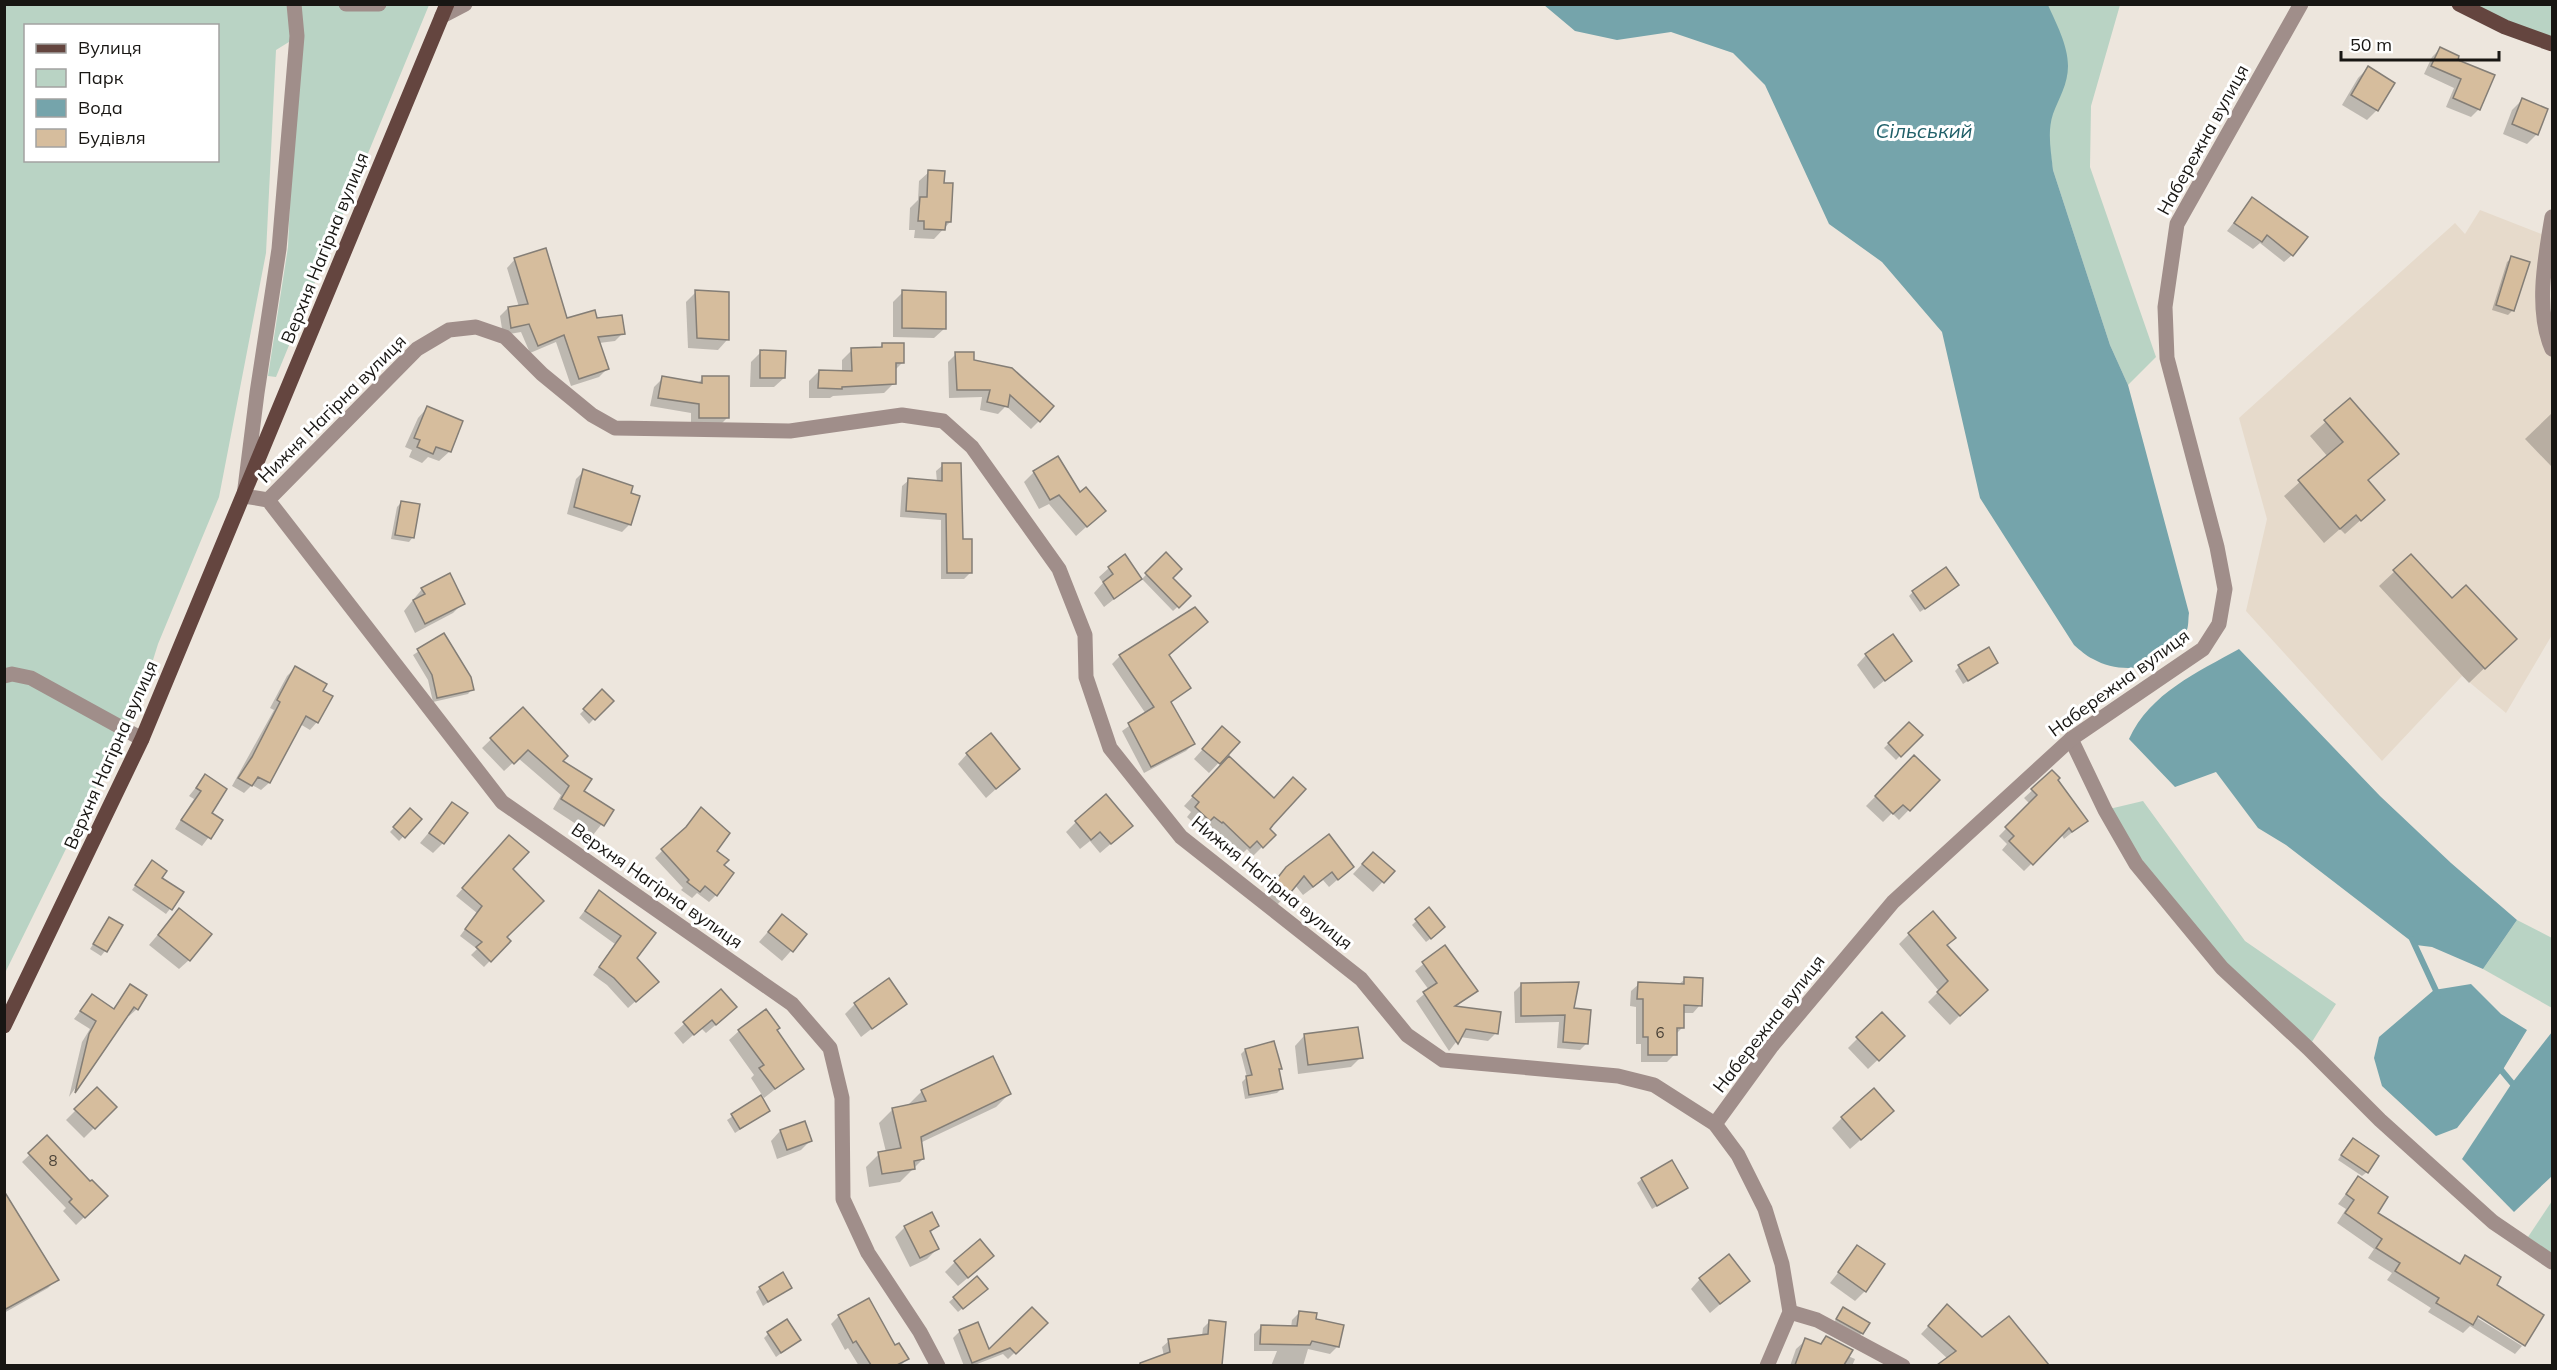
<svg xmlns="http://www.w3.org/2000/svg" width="2557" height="1370" font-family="Mulish,sans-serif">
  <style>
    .built { fill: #e6dacb }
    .green { fill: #b9d3c4; fill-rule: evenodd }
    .water { fill: #75a4ab }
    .shadow { fill: #0003 }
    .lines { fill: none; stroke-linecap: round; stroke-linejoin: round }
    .stream { stroke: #75a4ab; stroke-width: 6 }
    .building { fill: #d6bd9d; stroke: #847e76; stroke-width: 1.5 }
    .minor { stroke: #a08e8a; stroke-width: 15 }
    .major { stroke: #64453f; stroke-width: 15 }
    .labels { text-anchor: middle; stroke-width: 6; stroke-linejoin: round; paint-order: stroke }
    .number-label { font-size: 15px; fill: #484036 }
    .street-label { font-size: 18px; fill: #181613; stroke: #fff }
    .water-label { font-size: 20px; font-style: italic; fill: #206069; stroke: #fff }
  </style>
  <rect width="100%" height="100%" fill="#ede6dd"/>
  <path class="built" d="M2480 210 2549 237 2545 276 2552 349V635L2506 713 2462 676 2382 761 2246 611 2267 519 2239 418 2455 223 2465 234Z"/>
  <g class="green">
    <path d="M5 5H429L276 377 268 376 288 247 297 37 276 50 266 253 219 497 158 644 143 692 5 973ZM26 26H218V160H26Z"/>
    <path d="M1999 5H2120L2091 106 2090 167 2156 357 2128 385 2110 345 2053 170 2049 142Z"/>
    <path d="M2459 5H2552V44Z"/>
    <path d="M2143 801 2245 941 2336 1004 2308 1048 2222 968 2105 810Z"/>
    <path d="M2517 920 2552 938V1008L2483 969Z"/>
    <path d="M2552 1201V1254L2528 1237Z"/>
  </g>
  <g class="water">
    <path d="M1544 5H2048C2056 23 2068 45 2068 66 2068 84 2059 98 2053 114 2047 132 2051 151 2053 170L2110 345 2128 385 2189 613C2188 619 2189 627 2186 632 2173 668 2124 677 2093 659 2086 656 2080 650 2074 645L1980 498 1942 332 1882 262 1829 224 1765 85 1733 53 1671 32 1617 40 1575 31Z"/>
    <path d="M2239 649 2380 796 2451 863 2517 920 2483 969 2432 947 2416 945 2286 845 2258 828 2216 772 2175 787 2129 739C2150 693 2198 672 2239 649Z"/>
    <path d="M2471 984 2501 1014 2527 1030 2502 1071 2457 1128 2436 1136 2382 1086 2374 1058 2379 1037 2434 990Z"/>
    <path d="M2552 1032V1176L2514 1212 2462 1159 2512 1083Z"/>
  </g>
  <g class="shadow">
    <path d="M2440 49 2456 60 2479 109 2471 117 2446 107 2454 88 2424 74 2432 57Z"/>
    <path d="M2368 68 2377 110 2367 120 2342 105 2358 78Z"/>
    <path d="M2522 100 2537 134 2527 144 2503 134 2512 110Z"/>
    <path d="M929 172 943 185 950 222 934 239 914 238 915 230H909L910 208 918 200 919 181Z"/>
    <path d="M2252 199 2292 255 2284 262 2260 243 2253 249 2227 231Z"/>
    <path d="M2512 258 2528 263 2512 311 2508 315 2492 310 2507 262Z"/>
    <path d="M515 259 566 320 596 319 623 333 615 341 599 343 607 369 599 377 571 386 556 342 530 353 521 332 503 335 500 316 508 308 519 307 507 268Z"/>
    <path d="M696 292 727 340 718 350 688 348 686 302Z"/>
    <path d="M903 292 944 329 934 338 893 337V302Z"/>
    <path d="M883 344 903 362 895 370 894 383 884 393 833 396 830 398H809V381L819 371 842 372V360L852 350 878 349Z"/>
    <path d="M761 352 784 378 774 387H750L751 362Z"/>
    <path d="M956 354 973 361 1039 421 1031 429 1006 406 998 414 980 410 982 397 949 398 948 362Z"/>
    <path d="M663 378 697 384 703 378 728 417 719 426H691V413L650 406 654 387Z"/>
    <path d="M2350 400 2397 454 2367 481 2383 500 2345 534 2340 529 2324 543 2284 496 2328 457 2310 436Z"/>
    <path d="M427 408 461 422 449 452 439 461 428 457 422 463 409 457 412 450 405 447 418 418Z"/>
    <path d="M2552 413V467L2525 439Z"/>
    <path d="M1058 458 1079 495 1104 511 1076 536 1049 504 1039 509 1024 482 1034 472Z"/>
    <path d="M943 465 971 572 964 579H941V520L900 517 902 486 909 480 937 482 936 471Z"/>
    <path d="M584 471 629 494 630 524 622 532 567 514 576 479Z"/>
    <path d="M402 502 413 537 409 542 391 539 397 507Z"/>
    <path d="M1166 554 1171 578 1189 596 1173 611 1142 579Z"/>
    <path d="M2411 556 2499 654 2469 683 2379 586Z"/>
    <path d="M1109 568 1140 579 1104 607 1094 593 1103 583 1099 577Z"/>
    <path d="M422 589 463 603 453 613 415 633 404 611Z"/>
    <path d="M1952 590 1920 612 1909 596 1913 592Z"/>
    <path d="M1195 609 1168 656 1189 687 1170 703 1193 744 1186 751 1144 773 1122 731 1146 714 1112 664 1119 657Z"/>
    <path d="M444 635 472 689 468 694 433 702 428 680 413 655Z"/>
    <path d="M1866 655 1910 660 1874 689 1857 665Z"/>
    <path d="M1996 662 1963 684 1955 671 1959 667Z"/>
    <path d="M295 668 321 692 317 722 310 730 300 724 269 783 261 790 252 785 244 793 232 786 274 710 270 708 287 676Z"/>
    <path d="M602 692 611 701 589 724 580 714Z"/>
    <path d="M523 709 582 792 612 811 593 835 553 809 561 795 518 758 504 771 482 748Z"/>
    <path d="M1909 724 1920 735 1896 760 1884 748Z"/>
    <path d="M1213 738 1238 742 1209 773 1194 759Z"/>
    <path d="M967 754 1018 769 986 798 958 764Z"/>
    <path d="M1914 757 1938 780 1899 820 1892 813 1883 822 1866 806Z"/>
    <path d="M1220 767 1274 835 1253 856 1247 849 1240 856 1213 830 1212 831 1204 825 1200 829 1187 817 1191 812 1184 806Z"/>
    <path d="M2052 772 2086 821 2064 839 2061 834 2024 871 2002 850 2007 844 1999 836 2030 804 2024 798Z"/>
    <path d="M205 776 210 813 221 821 202 846 175 829 194 799 189 796Z"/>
    <path d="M453 804 443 843 433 853 420 843Z"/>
    <path d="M701 809 715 851 722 865 716 895 709 902 697 893 692 898 681 890 683 888 655 858 680 833Z"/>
    <path d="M410 810 419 819 399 841 390 832Z"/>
    <path d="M1076 822 1121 835 1100 853 1090 841 1080 849 1066 832Z"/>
    <path d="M503 843 511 869 505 937 509 941 484 967 471 955 477 949 460 936 477 913 456 896Z"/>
    <path d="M1363 863 1393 871 1373 892 1353 874Z"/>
    <path d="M148 867 182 893 166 914 132 890Z"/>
    <path d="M1352 867 1329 887 1323 880 1303 895 1295 885 1277 905 1264 894 1278 878Z"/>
    <path d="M599 892 635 958 649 989 628 1008 607 985 593 975 615 944 579 918Z"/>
    <path d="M1429 909 1439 932 1426 942 1412 925Z"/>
    <path d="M179 910 189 960 179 969 149 945Z"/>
    <path d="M782 916 805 935 782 961 759 942Z"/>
    <path d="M109 919 105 951 101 956 90 949Z"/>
    <path d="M1909 934 1986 990 1950 1025 1928 1002 1939 991 1899 944Z"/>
    <path d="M1444 947 1476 991 1454 1008 1496 1033 1488 1041 1460 1037 1449 1051 1416 1001 1429 990 1415 971Z"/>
    <path d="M1685 979 1700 1005 1693 1013H1683V1027L1675 1035V1054L1667 1062H1641V1044H1636V1007L1630 1006 1631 991 1639 984 1678 985Z"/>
    <path d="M1521 985 1572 1009 1587 1043 1580 1050 1557 1048 1559 1022 1515 1023 1514 992Z"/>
    <path d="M130 986 137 1009 129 1016 127 1015 69 1097 82 1042 90 1029 74 1019 92 996 112 1010Z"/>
    <path d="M721 991 725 1017 706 1033 701 1028 683 1044 674 1033Z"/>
    <path d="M905 1003 861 1037 845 1014 855 1004Z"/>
    <path d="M1882 1014 1903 1036 1868 1069 1848 1048Z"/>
    <path d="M739 1031H775L802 1068 764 1098 751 1078 754 1075 729 1040Z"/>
    <path d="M1304 1036 1361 1057 1351 1067 1298 1074 1295 1046Z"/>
    <path d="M1245 1050 1280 1069 1278 1071 1281 1089 1277 1093 1245 1099 1242 1082 1247 1077 1241 1054Z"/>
    <path d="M97 1089 115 1107 84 1138 66 1120Z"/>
    <path d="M922 1091 1009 1094 996 1107 920 1143 923 1159 900 1182 869 1187 866 1167 879 1154 886 1152 879 1123 892 1110 910 1106 909 1104Z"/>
    <path d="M760 1098 768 1111 735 1133 727 1120Z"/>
    <path d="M1842 1118 1882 1121 1850 1149 1832 1128Z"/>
    <path d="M780 1131 811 1140 801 1150 777 1159 771 1141Z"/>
    <path d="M47 1138 90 1184 106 1196 76 1225 63 1211 66 1208 22 1162Z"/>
    <path d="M2348 1144 2367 1172 2362 1176 2338 1160Z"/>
    <path d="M2358 1178 2376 1213 2458 1264 2465 1257 2472 1311 2471 1314 2522 1346 2515 1354 2470 1326 2463 1333 2428 1312 2431 1308 2387 1280 2392 1273 2368 1258 2374 1249 2337 1223 2346 1209 2338 1204Z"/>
    <path d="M1642 1179 1686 1188 1652 1209 1637 1183Z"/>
    <path d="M4 1207 57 1279 48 1288 4 1313Z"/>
    <path d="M937 1226 929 1234 937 1249 927 1259 910 1267 895 1237 905 1227Z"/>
    <path d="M1858 1247 1865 1291 1855 1301 1830 1283Z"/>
    <path d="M955 1262 982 1266 958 1286 945 1272Z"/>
    <path d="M977 1278 981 1293 958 1312 949 1302Z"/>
    <path d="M1700 1279 1748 1280 1710 1313 1691 1289Z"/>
    <path d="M790 1287 763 1306 756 1292 760 1288Z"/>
    <path d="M1843 1309 1862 1333 1858 1337 1833 1324Z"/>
    <path d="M1300 1312 1315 1320 1338 1346 1330 1354 1308 1349 1303 1366H1271L1277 1351H1254V1334L1261 1327 1291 1328 1292 1320Z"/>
    <path d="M1940 1314 1982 1339 2045 1364 1946 1366 1944 1364 1948 1359 1921 1334Z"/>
    <path d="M839 1316 894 1347 907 1359 900 1366H859L848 1348 845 1350 831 1324Z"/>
    <path d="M1209 1322 1225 1323 1221 1366H1137L1164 1356 1162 1347 1169 1341 1202 1336 1203 1328Z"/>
    <path d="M1045 1323 1008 1359 1003 1354 972 1366H964L953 1338 960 1331 988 1351Z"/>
    <path d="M768 1334 799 1340 776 1357 764 1338Z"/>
    <path d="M1826 1338 1848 1356 1855 1359 1852 1366H1790L1796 1349 1806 1340 1819 1345Z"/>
  </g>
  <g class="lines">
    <g class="stream">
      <path d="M2412 939 2438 995"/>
      <path d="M2497 1065 2517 1089"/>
    </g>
  </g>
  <g class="building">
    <path d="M2440 47 2459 56 2458 60 2495 75 2480 110 2453 98 2461 79 2431 66Z"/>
    <path d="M2368 66 2395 83 2378 111 2351 95Z"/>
    <path d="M2522 98 2548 109 2538 135 2512 124Z"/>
    <path d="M928 170 945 171 944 183H953L951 222H946L945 230 924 229V221H918L920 197H927Z"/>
    <path d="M2252 197 2308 237 2293 256 2267 235 2262 242 2234 223Z"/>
    <path d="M546 248 567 318 595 310 597 318 622 315 625 334 598 337 609 369 579 379 564 335 538 346 529 324 511 328 508 307 528 304 514 258Z"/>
    <path d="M2511 256 2530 262 2514 311 2496 305Z"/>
    <path d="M695 290 729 292V340L697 338Z"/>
    <path d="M902 290 946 292V329L902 328Z"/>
    <path d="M882 343H904V363H896V384L842 387V389L818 388 819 370 852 371 851 348 882 347Z"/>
    <path d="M760 350 786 351 785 378H760Z"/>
    <path d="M955 352H974V360L1012 368 1054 406 1040 422 1010 395 1008 407 987 402 990 390H957Z"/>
    <path d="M662 376 702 383V376H729V418H699V404L658 398Z"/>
    <path d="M2350 398 2399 454 2368 480 2385 500 2361 521 2356 515 2340 529 2298 480 2343 442 2324 420Z"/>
    <path d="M427 406 463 421 451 452 436 447 433 454 417 447 420 440 414 438Z"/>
    <path d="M1058 456 1080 492 1086 487 1106 511 1087 527 1059 495 1050 500 1033 471Z"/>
    <path d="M942 463H961L963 539H972V573H947L946 514 906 511 908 478 942 481Z"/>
    <path d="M583 469 633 486 631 493 640 496 631 525 574 507Z"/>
    <path d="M401 501 420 504 414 538 395 535Z"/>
    <path d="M1166 552 1182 569 1173 578 1191 596 1179 608 1145 573Z"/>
    <path d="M1125 554 1142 579 1114 599 1103 582 1113 574 1108 567Z"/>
    <path d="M2411 554 2452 598 2466 585 2517 639 2485 669 2393 570Z"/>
    <path d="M1946 567 1959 585 1925 609 1912 591Z"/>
    <path d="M450 573 465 604 425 624 413 600 425 594 421 588Z"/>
    <path d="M1195 607 1208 622 1169 655 1191 688 1171 702 1195 744 1151 767 1128 723 1154 707 1119 655Z"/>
    <path d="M444 633 471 677 474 690 437 698 432 675 417 649Z"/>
    <path d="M1893 634 1912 661 1885 681 1865 654Z"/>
    <path d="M1989 647 1998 663 1968 681 1958 665Z"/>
    <path d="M295 666 327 684 323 691 333 696 318 723 306 716 270 783 258 777 252 786 238 778 252 757 280 702 277 700Z"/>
    <path d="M602 689 614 701 595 720 583 709Z"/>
    <path d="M523 707 568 756 563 761 592 779 584 791 614 810 604 826 561 799 569 786 528 750 514 764 490 738Z"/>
    <path d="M1909 722 1923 735 1901 757 1888 743Z"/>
    <path d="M1222 726 1240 742 1220 764 1202 749Z"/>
    <path d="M991 733 1020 769 996 789 966 753Z"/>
    <path d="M1914 755 1940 780 1910 811 1903 805 1893 814 1875 796Z"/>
    <path d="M1229 756 1274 798 1293 777 1306 789 1273 825 1270 829 1276 835 1263 848 1257 841 1250 848 1223 822 1222 823 1214 817 1210 821 1195 807 1199 802 1192 796Z"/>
    <path d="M2052 770 2060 778 2058 780 2088 821 2072 832 2069 828 2033 865 2009 841 2014 836 2005 827 2037 795 2031 789Z"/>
    <path d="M205 774 227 789 212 813 223 820 211 839 181 820 201 791 196 788Z"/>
    <path d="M1106 794 1133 826 1111 844 1100 832 1091 840 1075 821Z"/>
    <path d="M452 802 468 813 444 844 429 833Z"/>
    <path d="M701 807 730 833 717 851 729 860 724 865 734 873 717 896 705 886 700 892 687 882 689 880 661 849 686 827Z"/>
    <path d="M410 808 422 819 405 838 393 827Z"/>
    <path d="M1329 834 1354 867 1338 880 1332 872 1313 887 1304 876 1287 897 1272 885 1286 867Z"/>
    <path d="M509 835 529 852 513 869 544 901 507 937 511 941 491 962 476 947 482 942 465 929 482 906 462 888Z"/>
    <path d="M1373 852 1395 871 1384 883 1362 864Z"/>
    <path d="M152 860 167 871 162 878 184 892 172 910 135 885Z"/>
    <path d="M599 890 656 933 637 958 659 982 636 1002 614 978 599 967 621 936 585 911Z"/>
    <path d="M1429 907 1445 927 1431 939 1415 919Z"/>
    <path d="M179 908 212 934 190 961 158 935Z"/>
    <path d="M1933 911 1956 938 1947 945 1988 990 1960 1016 1937 992 1948 981 1908 933Z"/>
    <path d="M782 914 807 934 793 952 768 932Z"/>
    <path d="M109 917 123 925 107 952 93 944Z"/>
    <path d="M1445 945 1478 991 1455 1006 1501 1012 1498 1034 1466 1029 1458 1044 1423 992 1437 983 1422 962Z"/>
    <path d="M1684 977 1703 978 1702 1006 1684 1005V1028H1677V1055H1648V1037H1643V999H1637L1638 982 1684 984Z"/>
    <path d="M889 978 907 1004 872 1029 854 1003Z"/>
    <path d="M1579 982 1574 1008 1591 1010 1588 1044 1563 1042 1565 1015 1521 1016V983Z"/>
    <path d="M130 984 147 995 138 1010 134 1007 75 1093 89 1034 96 1021 80 1011 92 994 114 1009Z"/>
    <path d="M721 989 737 1007 716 1025 712 1020 694 1035 683 1022Z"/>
    <path d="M766 1009 780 1028 777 1030 804 1069 775 1089 759 1068 764 1065 738 1030Z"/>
    <path d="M1882 1012 1905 1036 1879 1061 1856 1037Z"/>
    <path d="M1358 1027 1363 1058 1308 1065 1304 1034Z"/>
    <path d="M1274 1041 1282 1069H1279L1283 1089 1249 1095 1246 1076 1252 1075 1245 1049Z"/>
    <path d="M993 1056 1011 1094 921 1137 924 1159 914 1161 915 1169 882 1174 878 1152 901 1148 892 1108 926 1101 921 1090Z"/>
    <path d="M97 1087 117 1107 95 1129 74 1109Z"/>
    <path d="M1874 1088 1894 1111 1861 1140 1841 1117Z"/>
    <path d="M761 1095 770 1111 740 1129 731 1114Z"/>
    <path d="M805 1121 812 1141 787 1150 780 1130Z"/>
    <path d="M47 1135 90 1181 92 1180 108 1196 85 1218 69 1202 72 1199 28 1153Z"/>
    <path d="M2353 1138 2379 1156 2368 1173 2341 1155Z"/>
    <path d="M1672 1160 1688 1188 1657 1206 1641 1178Z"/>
    <path d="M2358 1176 2388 1197 2378 1213 2460 1264 2465 1255 2501 1277 2497 1285 2544 1315 2525 1346 2478 1316 2473 1325 2436 1303 2439 1298 2395 1271 2400 1263 2376 1248 2382 1239 2345 1213 2354 1200 2346 1194Z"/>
    <path d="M4 1191 59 1280 4 1310Z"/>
    <path d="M932 1212 939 1226 930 1231 939 1249 920 1258 904 1226Z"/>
    <path d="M980 1239 994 1256 968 1278 954 1261Z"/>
    <path d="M1857 1245 1885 1264 1866 1292 1838 1272Z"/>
    <path d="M1729 1254 1750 1281 1720 1304 1699 1278Z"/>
    <path d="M783 1272 792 1288 768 1302 759 1287Z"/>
    <path d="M977 1276 988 1289 963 1309 953 1297Z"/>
    <path d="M869 1298 895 1345 899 1343 909 1359 897 1365H871L856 1341 853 1343 838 1315Z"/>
    <path d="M1947 1304 1982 1337 2009 1316 2049 1365H1937L1956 1351 1928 1326Z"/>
    <path d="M1032 1307 1048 1323 1016 1354 1010 1348 972 1363 959 1330 978 1322 989 1349Z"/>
    <path d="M1843 1307 1870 1323 1863 1334 1836 1319Z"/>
    <path d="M1299 1311 1317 1313 1316 1319 1344 1325 1339 1347 1312 1341 1310 1345 1260 1344 1261 1325 1297 1326Z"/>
    <path d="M787 1319 801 1340 781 1353 767 1332Z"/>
    <path d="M1209 1320 1226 1322 1222 1365H1140V1363L1170 1352 1168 1339 1208 1334Z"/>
    <path d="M1826 1336 1853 1350 1844 1365H1795L1805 1338 1821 1344Z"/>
  </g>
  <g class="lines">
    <g class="minor">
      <path d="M294 4 297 36 279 249 257 393 244 496 268 500 502 802 792 1004 830 1048 842 1098 843 1199 868 1253 920 1332 938 1366"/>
      <path d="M346 4H379"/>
      <path d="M442 16 465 4"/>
      <path d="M2552 217C2545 258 2535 310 2552 349"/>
      <path d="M268 500 417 349 449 330 476 327 505 337 542 374 592 415 615 428 790 431 902 415 943 421 972 447 1059 569 1085 635 1086 677 1110 748 1181 837 1361 979 1407 1035 1443 1060 1618 1076 1654 1085 1715 1124 1738 1155 1765 1209 1782 1264 1790 1312 1767 1366"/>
      <path d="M4 676 12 674 31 678 142 739"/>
      <path d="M2071 739 2105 810 2136 864 2222 968 2308 1048 2380 1120 2493 1222 2552 1262"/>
      <path d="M1715 1124 1771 1047 1893 902 2071 739 2203 649 2219 624 2225 589 2217 547 2167 358 2165 307 2177 224 2301 4"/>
      <path d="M1790 1312 1817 1320 1903 1366"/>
    </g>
    <g class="major">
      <path d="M2459 4 2505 27 2552 44"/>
      <path d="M4 1026 142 739 447 4"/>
    </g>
  </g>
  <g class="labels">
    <g class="number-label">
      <text x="1660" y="1038">6</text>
      <text x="53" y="1166">8</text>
    </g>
    <g class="street-label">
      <text transform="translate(2203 140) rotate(-61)" y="6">Набережна вулиця</text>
      <text transform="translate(325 248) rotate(-68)" y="6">Верхня Нагірна вулиця</text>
      <text transform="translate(332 409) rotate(-45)" y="6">Нижня Нагірна вулиця</text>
      <text transform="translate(2119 683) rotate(-36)" y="6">Набережна вулиця</text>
      <text transform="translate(111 755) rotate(-66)" y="6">Верхня Нагірна вулиця</text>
      <text transform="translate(1272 883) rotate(39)" y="6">Нижня Нагірна вулиця</text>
      <text transform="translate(657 886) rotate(35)" y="6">Верхня Нагірна вулиця</text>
      <text transform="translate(1769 1024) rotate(-52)" y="6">Набережна вулиця</text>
    </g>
    <g class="water-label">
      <text x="1924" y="138">Сільський</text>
    </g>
  </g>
  <rect width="2557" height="1370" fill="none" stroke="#181613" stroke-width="12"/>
  <rect x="24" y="24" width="195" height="138" fill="#ffffff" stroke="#a3a2a1" stroke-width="1.5"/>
  <rect x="36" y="44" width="30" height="9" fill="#64453f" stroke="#a3a2a1" stroke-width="1.5"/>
  <text x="78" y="54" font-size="18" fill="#181613">Вулиця</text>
  <rect x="36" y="69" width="30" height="18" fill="#b9d3c4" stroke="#a3a2a1" stroke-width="1.5"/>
  <text x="78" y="84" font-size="18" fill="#181613">Парк</text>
  <rect x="36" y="99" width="30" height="18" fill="#75a4ab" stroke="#a3a2a1" stroke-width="1.5"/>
  <text x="78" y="114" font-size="18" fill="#181613">Вода</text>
  <rect x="36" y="129" width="30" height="18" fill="#d6bd9d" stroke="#a3a2a1" stroke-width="1.5"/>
  <text x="78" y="144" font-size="18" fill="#181613">Будівля</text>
  <path d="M2341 51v9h158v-9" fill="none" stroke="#181613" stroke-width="3"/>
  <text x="2350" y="51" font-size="18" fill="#181613" stroke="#ffffff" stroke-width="4.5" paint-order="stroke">50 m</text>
</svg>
